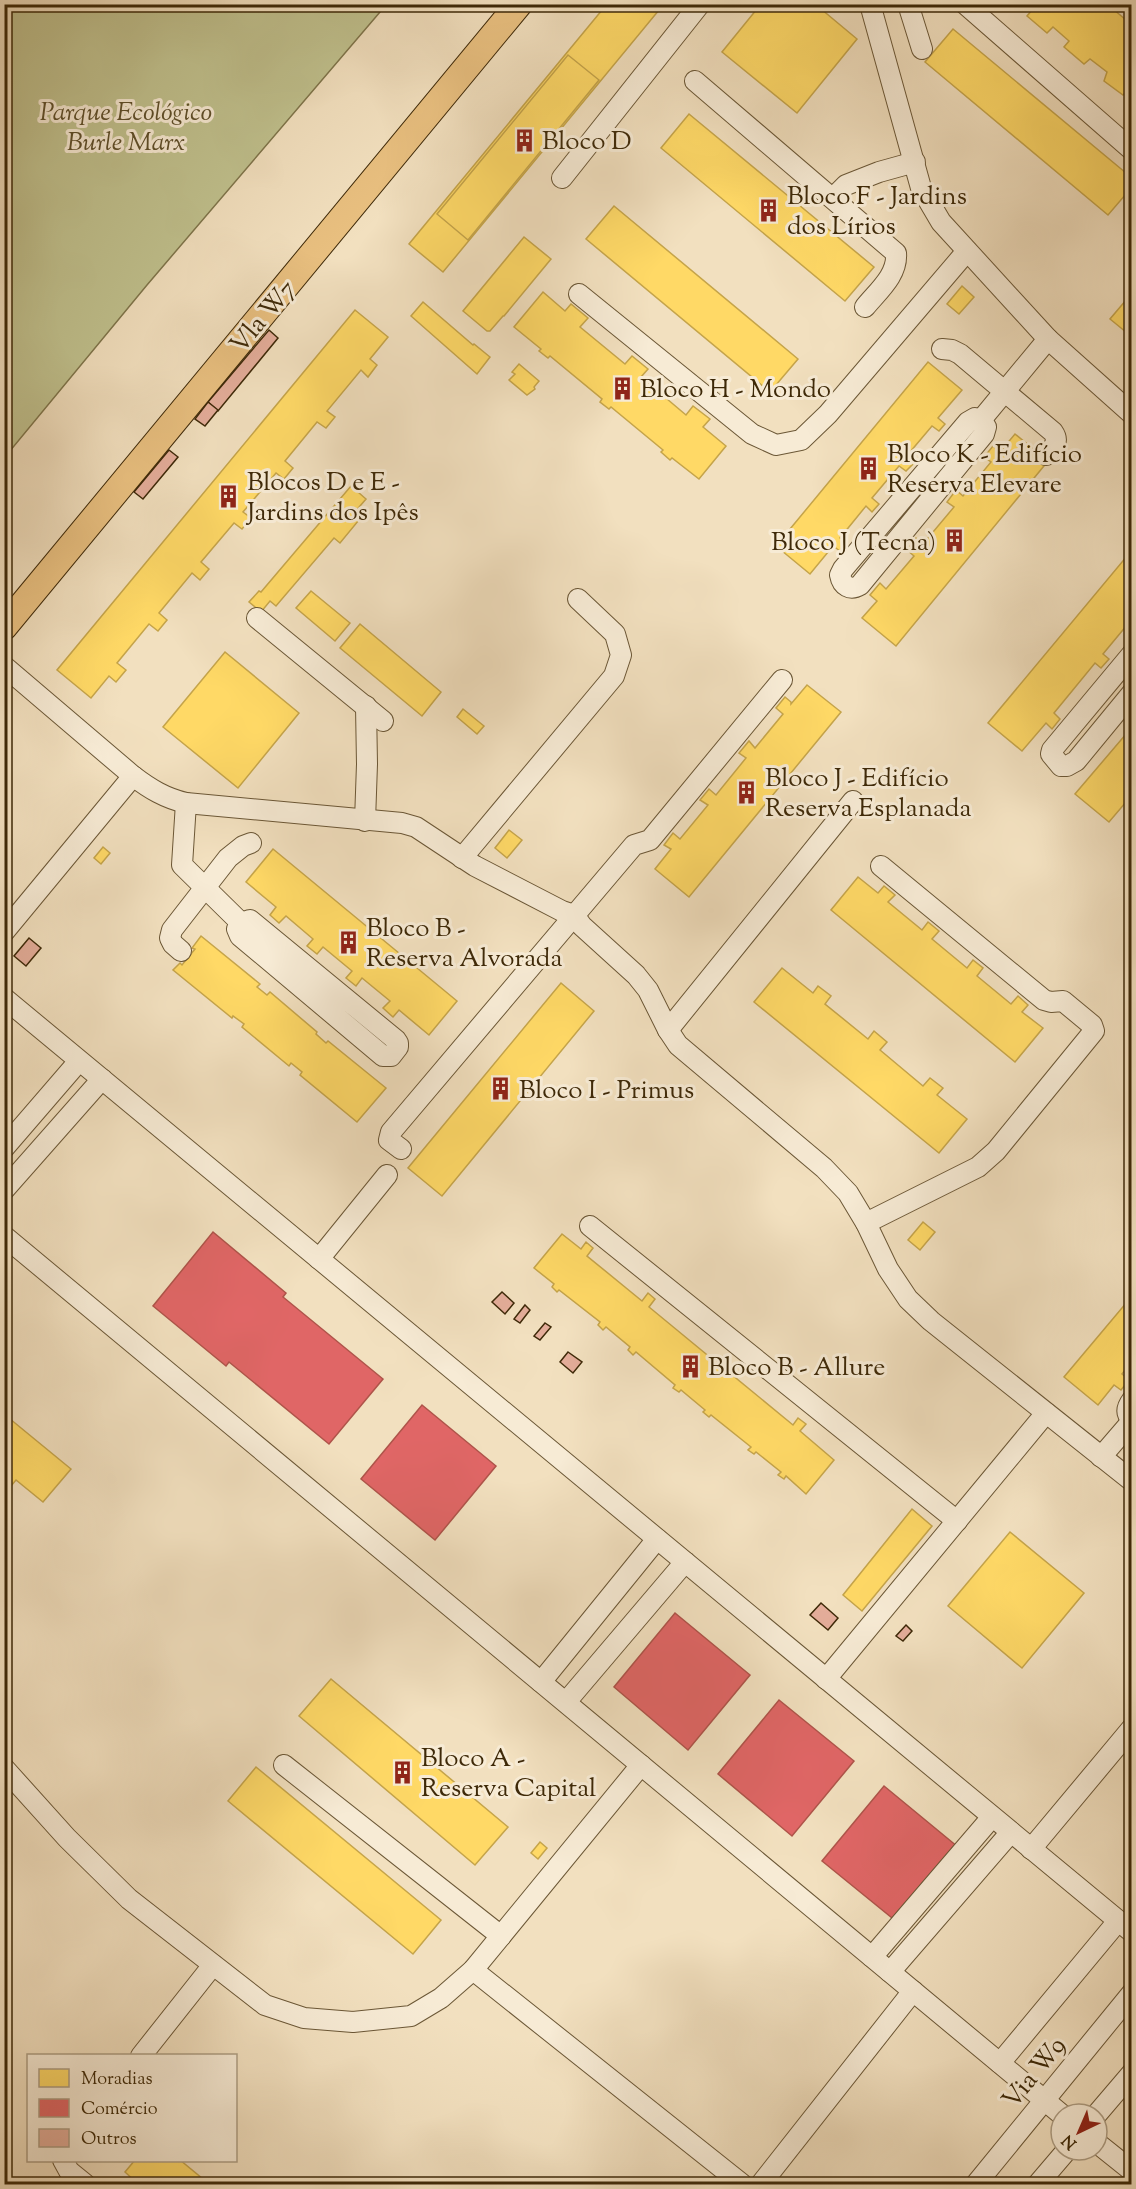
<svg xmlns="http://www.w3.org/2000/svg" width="1136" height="2189" font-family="'Sorts Mill Goudy',serif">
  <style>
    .green { fill: #c0c18e; stroke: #7f754b; stroke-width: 1.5 }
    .homes { fill: #ffd966; stroke: #c5a44a; stroke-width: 1.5 }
    .shops { fill: #e06666; stroke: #af544a; stroke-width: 1.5 }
    .building { fill: #e4ad9a; stroke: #3e2908; stroke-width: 1.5 }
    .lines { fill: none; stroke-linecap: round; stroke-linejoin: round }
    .minor-casing { stroke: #6b5736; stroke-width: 22 }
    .major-casing { stroke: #3e2908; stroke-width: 28 }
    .minor { stroke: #f7ebd5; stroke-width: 20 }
    .major { stroke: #e9c080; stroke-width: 26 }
    .labels { text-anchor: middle; stroke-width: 6; stroke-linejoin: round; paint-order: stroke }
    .park-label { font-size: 26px; font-style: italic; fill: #5e4f2a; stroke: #f7ebd5 }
    .poi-label { font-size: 26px; fill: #3e2908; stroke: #f7ebd5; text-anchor: start }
    .street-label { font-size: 26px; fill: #3e2908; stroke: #f7ebd5 }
  </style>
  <rect width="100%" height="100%" fill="#f2e0bf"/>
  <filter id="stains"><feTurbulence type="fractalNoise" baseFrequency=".00333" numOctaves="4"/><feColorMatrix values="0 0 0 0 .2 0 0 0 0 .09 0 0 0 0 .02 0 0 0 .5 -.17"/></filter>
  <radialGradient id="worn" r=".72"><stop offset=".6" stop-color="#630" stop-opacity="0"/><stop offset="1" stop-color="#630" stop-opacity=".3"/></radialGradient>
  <path class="green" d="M5 4 386 5 147 285 5 457Z"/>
  <g class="homes">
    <path d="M607 4H664L443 272 409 244Z"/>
    <path d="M761 4H815L857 39 797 113 722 52Z"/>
    <path d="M1025 4H1107L1132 25V93L1128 90 1123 95 1104 81 1107 72 1090 59 1084 64 1064 47 1069 41 1053 27 1047 33 1027 16 1032 10Z"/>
    <path d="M953 29 1132 178V187L1108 215 925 62Z"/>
    <path d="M568 55 599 80 468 240 437 214Z"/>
    <path d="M689 114 874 267 845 301 661 148Z"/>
    <path d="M614 206 798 359 770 392 586 239Z"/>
    <path d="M524 237 551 259 504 316H503L490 331H487L463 311Z"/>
    <path d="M962 286 974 297 959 314 947 304Z"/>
    <path d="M543 292 565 311 571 304 588 318 580 327 625 364 632 356 648 369 641 377 686 415 693 406 710 419 703 427 726 446 699 479 672 458 670 460 661 452 663 450 611 407 609 409 600 402 602 399 550 356 548 358 539 351 541 349 514 327Z"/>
    <path d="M1132 293V337L1110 319Z"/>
    <path d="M423 302 473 345 474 344 490 357 477 374 411 316Z"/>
    <path d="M355 310 388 337 370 359 377 365 368 377 361 370 327 411 335 417 326 428 317 422 285 461 293 468 284 479 276 473 243 512 251 518 242 529 234 523 201 562 209 569 200 580 192 573 159 613 167 620 158 631 149 624 117 663 126 670 116 682 109 676 91 698 57 670Z"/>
    <path d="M928 362 962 390 938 418 945 424 939 431 932 426 905 458 913 464 906 471 899 466 872 498 879 504 872 512 866 506 840 538 846 543 840 551 833 546 810 574 776 546Z"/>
    <path d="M519 364 539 381 534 387 535 389 527 395 509 380 515 374 512 372Z"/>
    <path d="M1015 434 1048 461 896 646 862 618 877 601 870 595 880 583 886 589 914 556 907 550 916 538 923 544 954 507 947 502 956 490 963 496 991 462 984 457 993 446 1000 452Z"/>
    <path d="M351 486 366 499 354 513 357 515 355 517 359 520 340 543 334 538 276 606 270 601 261 612 249 602 259 591 261 592Z"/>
    <path d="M1132 550V619L1103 654 1109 659 1101 668 1095 663 1054 713 1060 719 1052 729 1046 723 1022 751 988 723Z"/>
    <path d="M311 591 350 623 335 641 296 608Z"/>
    <path d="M360 624 441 692 422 716 340 648Z"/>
    <path d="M225 652 299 713 238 788 163 727Z"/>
    <path d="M807 685 841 712 689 897 655 869 671 849 664 845 673 833 680 839 708 805 700 800 709 789 716 795 746 758 739 753 749 741 755 748 783 714 776 708 785 697 791 702V704Z"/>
    <path d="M463 709 484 726 477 734 457 717Z"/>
    <path d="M1132 727V795L1109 822 1075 794Z"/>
    <path d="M509 830 522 840 507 858 495 848Z"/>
    <path d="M103 847 110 853 101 864 94 858Z"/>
    <path d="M273 849 457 1001 429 1035 399 1010 393 1017 383 1008 390 1001 362 978 356 986 346 978 352 971 323 947 317 954 307 946 313 939 286 916 279 923 270 915 276 907 246 882Z"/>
    <path d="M858 877 878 893 884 886 895 895 888 902 922 930 928 922 939 931 932 939 967 968 973 960 983 968 977 976 1011 1004 1018 996 1028 1005 1022 1012 1043 1028 1015 1062 831 910Z"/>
    <path d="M201 936 260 984 257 987 267 995 270 992 317 1032 316 1034 326 1043 328 1041 386 1088 357 1122 300 1075 302 1072 291 1063 289 1066 242 1027 244 1024 233 1016 232 1018 173 970 180 963 182 965 195 949 192 948Z"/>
    <path d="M782 968 813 993 818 986 831 996 825 1004 868 1039 874 1031 887 1042 880 1050 923 1086 930 1078 943 1088 937 1095 967 1119 939 1153 754 1002Z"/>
    <path d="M561 983 594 1011 442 1196 408 1168Z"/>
    <path d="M923 1222 935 1232 920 1250 908 1240Z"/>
    <path d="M562 1234 581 1249 586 1242 593 1248 587 1256 642 1301 648 1293 655 1299 649 1307 717 1363 723 1356 730 1362 725 1369 793 1425 798 1418 806 1424 800 1431 834 1460 806 1494 786 1476 784 1479 778 1475 781 1472 756 1452 754 1454 748 1450 751 1447 711 1415 709 1417 703 1412 705 1410 681 1390 679 1392 673 1388 675 1385 636 1352 633 1355 628 1350 630 1347 606 1327 603 1330 598 1325 600 1322 559 1290 557 1292 552 1287 554 1284 534 1268Z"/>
    <path d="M1132 1296V1362L1122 1374 1129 1380 1121 1390 1114 1385 1098 1405 1064 1377Z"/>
    <path d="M4 1414 71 1469 43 1502 16 1480 11 1486 4 1481Z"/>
    <path d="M912 1509 932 1526 862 1611 843 1595Z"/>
    <path d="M1010 1532 1084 1593 1022 1668 948 1606Z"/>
    <path d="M331 1679 508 1827 475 1865 299 1716Z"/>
    <path d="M256 1767 441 1920 413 1954 228 1801Z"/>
    <path d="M540 1842 547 1848 538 1859 531 1853Z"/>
    <path d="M135 2160H180L209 2184H138L125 2172Z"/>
  </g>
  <g class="shops">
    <path d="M213 1232 286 1293 283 1297 383 1379 329 1444 229 1362 226 1366 153 1306Z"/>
    <path d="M422 1405 496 1466 435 1540 361 1479Z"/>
    <path d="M675 1613 750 1675 688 1750 614 1687Z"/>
    <path d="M779 1700 854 1761 792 1836 718 1774Z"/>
    <path d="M884 1786 958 1847 897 1922 822 1861Z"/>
  </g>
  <g class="building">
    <path d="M269 330 278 338 218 411 208 402Z"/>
    <path d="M208 402 218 410 205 426 195 419Z"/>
    <path d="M169 450 178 457 143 499 134 492Z"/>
    <path d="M29 938 41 948 26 966 14 956Z"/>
    <path d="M502 1292 514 1303 505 1314 492 1302Z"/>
    <path d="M525 1305 530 1310 520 1323 514 1319Z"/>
    <path d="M545 1323 551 1327 540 1340 534 1336Z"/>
    <path d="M568 1352 582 1362 573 1373 560 1362Z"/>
    <path d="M821 1603 838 1618 828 1630 810 1615Z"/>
    <path d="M906 1625 912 1631 903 1641 896 1636Z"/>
  </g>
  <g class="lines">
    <defs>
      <g id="minor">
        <path d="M870 4 921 188 941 222 1048 339 1132 414"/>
        <path d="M908 4 922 49"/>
        <path d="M965 4 1132 150"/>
        <path d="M695 81 896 253C898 275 878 291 865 307"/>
        <path d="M562 178 700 4"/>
        <path d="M833 198 846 185 879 172 915 162"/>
        <path d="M579 294 752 434 776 445 801 440 828 414 967 251"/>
        <path d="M942 349 952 350 960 354 1053 432C1060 442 1053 448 1046 455"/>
        <path d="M975 418 981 420 986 427 984 434 860 585C850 591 842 586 840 575L843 569 968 422Z"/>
        <path d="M981 420 1048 339"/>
        <path d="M257 618 383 721"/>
        <path d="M1132 654 1052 750 1051 754 1061 766H1067L1076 761 1132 693"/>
        <path d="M4 666 133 776C150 789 165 798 186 803L402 823 416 827 475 866 562 911 574 915 582 926 636 975 648 990 668 1030 678 1045 824 1168 848 1193 866 1223 888 1269 908 1299 931 1321 1132 1481"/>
        <path d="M186 803 182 865 241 923"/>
        <path d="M365 821 367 764 366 706"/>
        <path d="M462 858 614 676 621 655 615 634 578 599"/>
        <path d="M250 920 396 1040 398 1043V1047L391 1056H383L240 936 237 929 241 923Z"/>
        <path d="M4 932 133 776"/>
        <path d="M181 951 173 944 170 938 172 930 228 858 243 846 251 843"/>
        <path d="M4 998 1132 1932"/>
        <path d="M668 1030 853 801"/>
        <path d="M4 1148 79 1061"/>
        <path d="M401 1149 389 1140 391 1132 634 845 650 840 782 680"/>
        <path d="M4 1190 102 1079"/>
        <path d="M866 1223 978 1167 996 1151 1094 1031 1092 1025 1063 1001 1051 1002 1044 1000 881 866"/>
        <path d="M590 1226 957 1521"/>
        <path d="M4 1236 1061 2114"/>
        <path d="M319 1259 387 1175"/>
        <path d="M1132 1400C1126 1408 1125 1413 1132 1420"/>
        <path d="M1101 1457 1132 1421"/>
        <path d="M826 1679 1046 1413"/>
        <path d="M541 1682 657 1539"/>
        <path d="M566 1702 685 1562"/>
        <path d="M284 1765 501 1936"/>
        <path d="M4 1768 67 1838 129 1899 265 2005 304 2018 353 2022 411 2016 441 1998 473 1970 641 1765"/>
        <path d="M1031 1849 1132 1728"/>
        <path d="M872 1957 992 1817"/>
        <path d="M473 1970 742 2184"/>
        <path d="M890 1972 1011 1832"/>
        <path d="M141 2056 213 1965"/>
        <path d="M1000 2063 1118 1921"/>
        <path d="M1097 2114 1132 2073"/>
        <path d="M1097 2143 1132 2171"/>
        <path d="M63 2160 69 2171 85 2184"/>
        <path d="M761 2184 913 1991"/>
        <path d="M976 2184 1132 1993"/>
        <path d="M1038 2184 1067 2150"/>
      </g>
      <path id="major" d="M4 627 519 4"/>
    </defs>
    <use href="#minor" class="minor-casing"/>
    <use href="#major" class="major-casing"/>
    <use href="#minor" class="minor"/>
    <use href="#major" class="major"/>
  </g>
  <defs>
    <symbol id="building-bare" viewBox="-9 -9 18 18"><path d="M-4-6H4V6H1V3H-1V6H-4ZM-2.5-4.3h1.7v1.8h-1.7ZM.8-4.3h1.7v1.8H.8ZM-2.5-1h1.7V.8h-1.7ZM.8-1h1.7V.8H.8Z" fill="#8f2418" stroke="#f7ebd5" stroke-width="2.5" paint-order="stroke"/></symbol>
  </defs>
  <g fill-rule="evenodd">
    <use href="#building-bare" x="508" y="124" width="33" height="33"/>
    <use href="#building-bare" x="752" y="194" width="33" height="33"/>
    <use href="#building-bare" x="606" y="372" width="33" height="33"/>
    <use href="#building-bare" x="852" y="452" width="33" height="33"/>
    <use href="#building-bare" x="212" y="480" width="33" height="33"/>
    <use href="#building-bare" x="938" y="524" width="33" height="33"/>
    <use href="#building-bare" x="730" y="776" width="33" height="33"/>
    <use href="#building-bare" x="332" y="926" width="33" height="33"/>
    <use href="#building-bare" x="484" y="1072" width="33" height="33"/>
    <use href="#building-bare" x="674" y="1350" width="33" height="33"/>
    <use href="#building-bare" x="386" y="1756" width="33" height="33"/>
  </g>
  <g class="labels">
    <g class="park-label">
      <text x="126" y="120">Parque Ecológico<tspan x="126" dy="30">Burle Marx</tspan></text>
    </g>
    <g class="poi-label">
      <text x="542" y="149">Bloco D</text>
      <text x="787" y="204">Bloco F - Jardins<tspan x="787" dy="30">dos Lírios</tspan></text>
      <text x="640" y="397">Bloco H - Mondo</text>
      <text x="887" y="462">Bloco K - Edifício<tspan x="887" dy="30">Reserva Elevare</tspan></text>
      <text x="247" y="490">Blocos D e E -<tspan x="247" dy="30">Jardins dos Ipês</tspan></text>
      <text x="936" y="550" text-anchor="end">Bloco J (Tecna)</text>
      <text x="765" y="786">Bloco J - Edifício<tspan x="765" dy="30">Reserva Esplanada</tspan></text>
      <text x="366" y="936">Bloco B -<tspan x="366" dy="30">Reserva Alvorada</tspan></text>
      <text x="519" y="1098">Bloco I - Primus</text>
      <text x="708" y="1375">Bloco B - Allure</text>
      <text x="421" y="1766">Bloco A -<tspan x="421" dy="30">Reserva Capital</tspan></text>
    </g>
    <g class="street-label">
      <text transform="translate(262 316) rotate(-50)" y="9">Vla W7</text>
      <text transform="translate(1033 2072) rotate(-51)" y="9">Via W9</text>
    </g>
  </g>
  <rect width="1136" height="2189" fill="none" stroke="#f2e0bf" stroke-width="24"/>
  <rect x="6" y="6" width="1124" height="2177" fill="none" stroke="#3e2908" stroke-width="3"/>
  <rect x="12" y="12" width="1112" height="2165" fill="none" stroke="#3e2908" stroke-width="1.5"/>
  <rect x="27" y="2054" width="210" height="108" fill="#f7ebd5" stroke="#ad9d83" stroke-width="1.5"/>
  <rect x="39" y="2069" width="30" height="18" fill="#ffd966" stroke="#ad9d83" stroke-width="1.5"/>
  <text x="81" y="2084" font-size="18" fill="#3e2908">Moradias</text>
  <rect x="39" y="2099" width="30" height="18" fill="#e06666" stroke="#ad9d83" stroke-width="1.5"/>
  <text x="81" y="2114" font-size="18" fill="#3e2908">Comércio</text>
  <rect x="39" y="2129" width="30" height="18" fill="#e4ad9a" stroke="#ad9d83" stroke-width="1.5"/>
  <text x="81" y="2144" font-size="18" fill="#3e2908">Outros</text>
  <g transform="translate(1079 2132) rotate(224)"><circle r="28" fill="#f7ebd5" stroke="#ad9d83" stroke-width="1.5"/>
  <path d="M0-4.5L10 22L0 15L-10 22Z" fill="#8f2418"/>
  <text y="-9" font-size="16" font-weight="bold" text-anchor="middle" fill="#3e2908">N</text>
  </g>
  <rect width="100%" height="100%" filter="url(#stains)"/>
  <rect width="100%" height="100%" fill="url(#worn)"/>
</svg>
